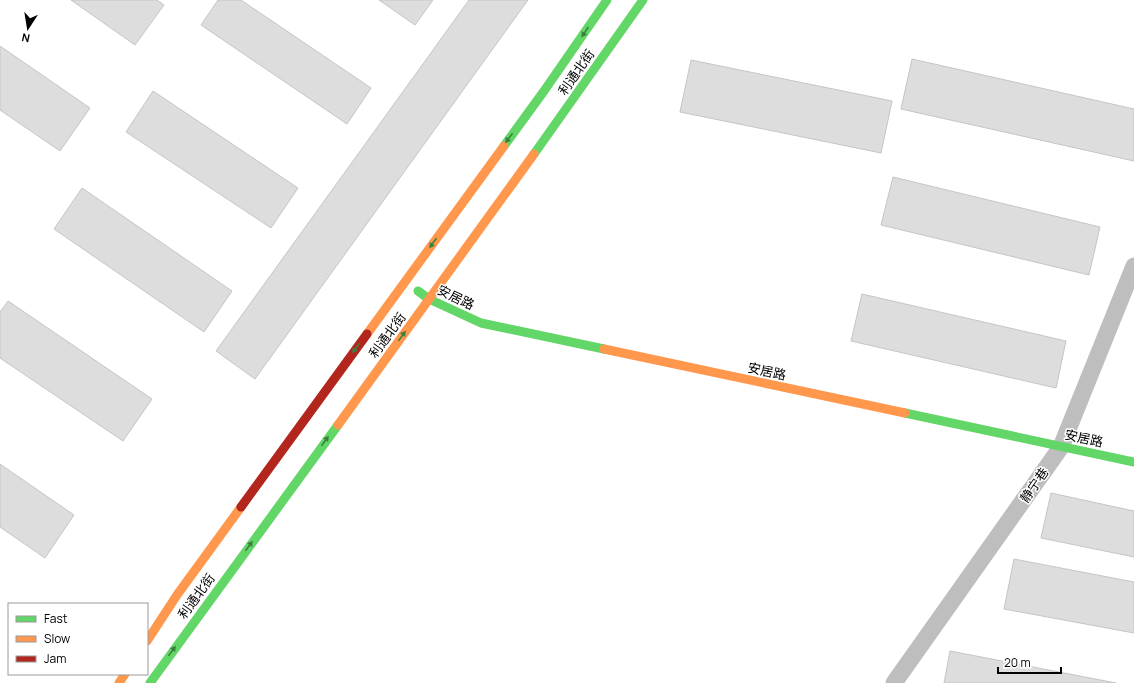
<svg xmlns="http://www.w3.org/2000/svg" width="1134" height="683" font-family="Manrope,'Noto Sans SC',sans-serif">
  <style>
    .building { fill: #ddd; stroke: #c5c5c5 }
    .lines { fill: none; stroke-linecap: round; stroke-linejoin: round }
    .street { stroke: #bebebe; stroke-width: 17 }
    .fast { stroke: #63d668; stroke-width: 9 }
    .slow { stroke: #ff974d; stroke-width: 9 }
    .jam { stroke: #b3261e; stroke-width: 9 }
    .oneway { fill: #3b803e }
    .labels { text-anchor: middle; stroke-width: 3; stroke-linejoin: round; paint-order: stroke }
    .street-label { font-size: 13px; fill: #000; stroke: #fff }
  </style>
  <rect width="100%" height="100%" fill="#fff"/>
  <g class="building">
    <path d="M71 0H157L164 5 135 45Z"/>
    <path d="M218 0H241L371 88 347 124 201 25Z"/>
    <path d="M379 0H433L415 25Z"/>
    <path d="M469 0H528L255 379 216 351Z"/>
    <path d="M0 46 90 108 60 151 0 110Z"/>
    <path d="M912 59 1134 109V161L901 109Z"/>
    <path d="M691 60 892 101 881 153 680 112Z"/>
    <path d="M153 91 298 188 271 228 126 132Z"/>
    <path d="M893 177 1100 227 1089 275 881 225Z"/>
    <path d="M82 188 232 291 204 332 54 229Z"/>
    <path d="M862 294 1066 341 1056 388 851 341Z"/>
    <path d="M8 301 152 399 123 441 0 358V312Z"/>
    <path d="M0 464 74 515 45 558 0 527Z"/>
    <path d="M1051 493 1134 511V557L1041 538Z"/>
    <path d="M1014 559 1134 582V633L1004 609Z"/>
    <path d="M950 651 1116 683H944Z"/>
  </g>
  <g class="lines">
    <path class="street" d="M894 683 1061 447 1134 266"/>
    <g class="fast">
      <path d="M504 146 544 91 607 0"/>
      <path d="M534 154 643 0"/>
      <path d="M418 291 429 299 481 323 604 349"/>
      <path d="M905 413 1134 462"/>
      <path d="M150 683 338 425"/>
    </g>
    <g class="slow">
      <path d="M367 334 504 146"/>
      <path d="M604 349 905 413"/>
      <path d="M338 425 534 154"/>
      <path d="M147 641 177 595 241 507"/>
      <path d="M119 683 125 674"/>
    </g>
    <path class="jam" d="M241 507 367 334"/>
  </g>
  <defs><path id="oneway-solid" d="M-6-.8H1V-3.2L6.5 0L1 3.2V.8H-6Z"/></defs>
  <g class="oneway">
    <use href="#oneway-solid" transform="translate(585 32) rotate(124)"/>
    <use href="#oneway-solid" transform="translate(509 138) rotate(127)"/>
    <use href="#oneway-solid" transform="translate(433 243) rotate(126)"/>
    <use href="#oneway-solid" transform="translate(402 336) rotate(-54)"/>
    <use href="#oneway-solid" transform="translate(356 348) rotate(126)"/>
    <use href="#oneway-solid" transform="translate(325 441) rotate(-54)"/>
    <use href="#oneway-solid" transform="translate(249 546) rotate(-54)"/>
    <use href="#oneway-solid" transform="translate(172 651) rotate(-54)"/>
  </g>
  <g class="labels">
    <g class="street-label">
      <text transform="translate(576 72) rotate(-55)" y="5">利通北街</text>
      <text transform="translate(456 297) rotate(26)" y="5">安居路</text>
      <text transform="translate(387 335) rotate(-54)" y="5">利通北街</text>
      <text transform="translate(767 371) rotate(12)" y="5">安居路</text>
      <text transform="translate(1084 438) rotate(12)" y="5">安居路</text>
      <text transform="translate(1034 485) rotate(-55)" y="5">静宁巷</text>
      <text transform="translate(196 596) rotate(-54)" y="5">利通北街</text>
    </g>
  </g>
  <rect x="8" y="603" width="140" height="72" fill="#ffffff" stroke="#999999"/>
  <rect x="16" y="616" width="20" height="6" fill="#63d668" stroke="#999999"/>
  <text x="44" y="623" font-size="12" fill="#000000">Fast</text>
  <rect x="16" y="636" width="20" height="6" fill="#ff974d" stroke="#999999"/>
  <text x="44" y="643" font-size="12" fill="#000000">Slow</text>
  <rect x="16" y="656" width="20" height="6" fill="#b3261e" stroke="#999999"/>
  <text x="44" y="663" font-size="12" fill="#000000">Jam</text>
  <g transform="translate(28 28) rotate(192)" stroke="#ffffff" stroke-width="3" paint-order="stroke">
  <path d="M0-3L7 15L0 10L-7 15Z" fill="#000000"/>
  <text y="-6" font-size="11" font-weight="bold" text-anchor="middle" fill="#000000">N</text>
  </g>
  <path d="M998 667v6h63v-6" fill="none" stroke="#000000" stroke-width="2"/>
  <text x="1004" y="667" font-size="12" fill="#000000" stroke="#ffffff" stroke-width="3" paint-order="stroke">20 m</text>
</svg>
